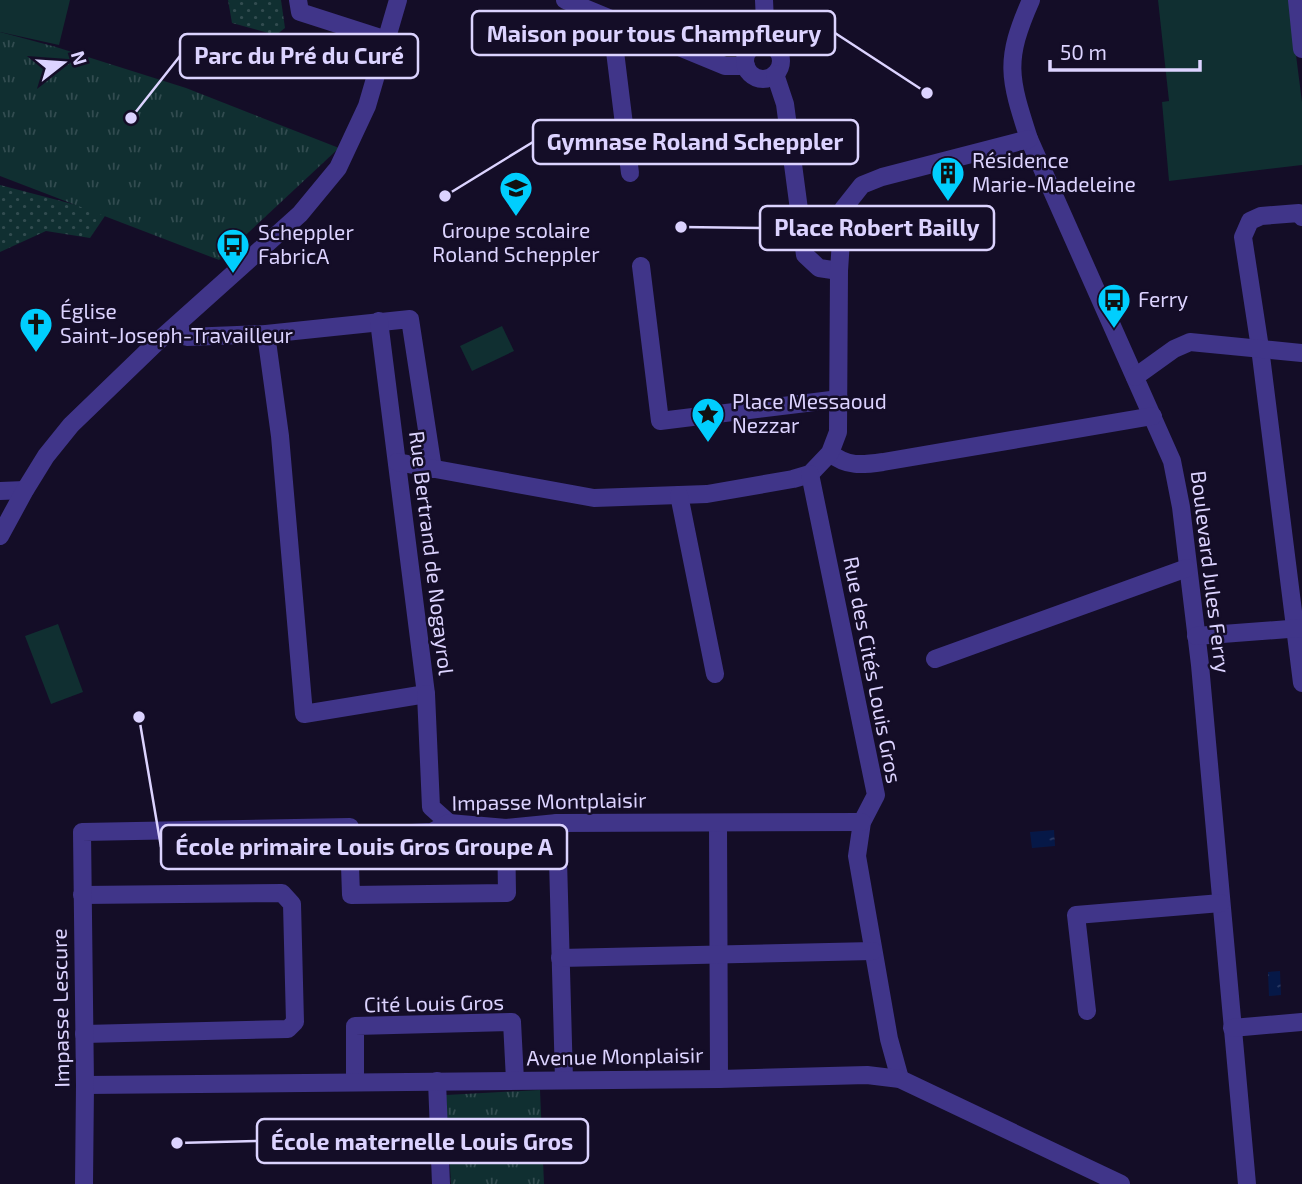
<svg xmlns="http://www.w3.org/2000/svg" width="1302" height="1184" font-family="'Exo 2',sans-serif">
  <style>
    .grass { fill: url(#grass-dots) }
    .park { fill: url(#park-tufts) }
    .garden { fill: #102f31 }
    .water { fill: url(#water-ripples) }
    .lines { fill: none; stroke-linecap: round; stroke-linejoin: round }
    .minor { stroke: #403589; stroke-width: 18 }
    .labels { text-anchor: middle; stroke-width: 5; stroke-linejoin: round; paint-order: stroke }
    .poi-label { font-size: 21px; fill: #dcd3ff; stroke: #140d27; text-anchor: start }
    .street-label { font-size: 21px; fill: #dcd3ff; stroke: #140d27 }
    .leader { fill: none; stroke: #dcd3ff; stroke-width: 2.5 }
    .callout-dot { fill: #dcd3ff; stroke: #140d27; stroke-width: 2.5 }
    .callout { fill: #140d27; stroke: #dcd3ff; stroke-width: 2.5 }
    .callout-label { font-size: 23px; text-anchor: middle; font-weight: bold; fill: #dcd3ff }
  </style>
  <defs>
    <pattern id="grass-dots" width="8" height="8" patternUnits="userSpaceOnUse" patternTransform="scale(1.75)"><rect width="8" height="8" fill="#102f31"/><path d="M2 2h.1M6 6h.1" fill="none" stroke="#324c50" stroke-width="1.8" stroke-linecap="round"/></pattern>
    <pattern id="park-tufts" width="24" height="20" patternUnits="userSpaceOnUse" patternTransform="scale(1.75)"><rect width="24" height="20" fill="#102f31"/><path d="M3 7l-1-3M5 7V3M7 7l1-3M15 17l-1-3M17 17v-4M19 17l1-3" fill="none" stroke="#324c50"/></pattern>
    <pattern id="water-ripples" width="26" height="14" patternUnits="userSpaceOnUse" patternTransform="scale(1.75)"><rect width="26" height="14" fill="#061847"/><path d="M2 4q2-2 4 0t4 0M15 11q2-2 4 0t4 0" fill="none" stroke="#2a3963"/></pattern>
  </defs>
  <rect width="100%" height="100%" fill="#140d27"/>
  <g class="grass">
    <path d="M228 0H281L285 28 276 35 232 23Z"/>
    <path d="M0 185 107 213 90 238 46 231 0 252Z"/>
  </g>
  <g class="park">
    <path d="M0 32 56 47 186 88 339 148 219 260 0 176Z"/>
    <path d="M540 1090 544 1184H451L446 1095Z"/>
  </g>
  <g class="garden">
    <path d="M0 0H70L59 45 0 32Z"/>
    <path d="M1158 0H1289L1302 102V165L1169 181 1162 102 1169 101Z"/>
    <path d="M502 326 514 351 472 371 460 346Z"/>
    <path d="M58 624 83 692 51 704 25 636Z"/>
  </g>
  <g class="water">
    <path d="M1054 830 1055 846 1032 848 1030 832Z"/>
    <path d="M1280 971 1281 995 1269 996 1268 972Z"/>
  </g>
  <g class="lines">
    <g class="minor">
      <path d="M298 0 300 12 387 40"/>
      <path d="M565 0 725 66H746"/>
      <path d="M764 0 766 43"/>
      <path d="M1031 0C1004 61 1009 77 1029 139L1172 461 1181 507 1200 665 1247 1184"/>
      <path d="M1297 0 1302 49"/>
      <path d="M611 19 630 173"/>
      <circle cx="763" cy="61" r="18"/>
      <path d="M775 74 785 104 805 255 819 268 839 271"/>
      <path d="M1302 217 1299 213 1261 216 1250 221 1243 237 1260 348 1302 683"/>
      <path d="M641 266 660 421 839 399"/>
      <path d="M176 326 187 337 266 334 410 319 433 469"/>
      <path d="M266 334 280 436 304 714 426 694 379 321"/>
      <path d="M1135 377 1174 349 1190 342 1302 353"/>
      <path d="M830 453C847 467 862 465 883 462L1153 416"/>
      <path d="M397 462 594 498 707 494 793 479 810 474 830 453 838 432 839 271 843 209 862 185 882 177 1029 139"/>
      <path d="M810 474 876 795 862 822 857 856 889 1039 900 1079"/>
      <path d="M0 491 25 490"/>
      <path d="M679 495 715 674"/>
      <path d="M0 536 25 490 46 456 71 425 156 343 300 214 338 168 367 106 398 0"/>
      <path d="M1196 636 1302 628"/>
      <path d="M935 659 1187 568"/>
      <path d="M426 694 431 807 449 823"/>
      <path d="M557 823 564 1080"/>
      <path d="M718 823 719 1079"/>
      <path d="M349 836 351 895 507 893 506 828"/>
      <path d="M82 895 282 893 292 904 295 1022 288 1029 84 1034"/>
      <path d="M560 958 873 951"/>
      <path d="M1087 1011 1076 915 1221 903"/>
      <path d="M1232 1028 1302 1022"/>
      <path d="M437 1081 441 1184"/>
      <path d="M355 1082V1026L512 1022 515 1080"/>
      <path d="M85 1085 719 1079 867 1075 900 1079 1121 1184"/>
      <path d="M84 1184 85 1085 82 832 350 827 349 836 432 832 449 823 506 828 557 823 862 822"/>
    </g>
  </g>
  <defs>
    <symbol id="building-pin" viewBox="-11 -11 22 30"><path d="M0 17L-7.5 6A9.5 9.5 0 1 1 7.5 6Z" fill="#00cefe" stroke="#140d27"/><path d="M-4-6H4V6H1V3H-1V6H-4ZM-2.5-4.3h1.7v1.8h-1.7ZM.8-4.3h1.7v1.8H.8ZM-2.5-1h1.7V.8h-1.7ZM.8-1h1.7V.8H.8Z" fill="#111"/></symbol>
    <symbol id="school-pin" viewBox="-11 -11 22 30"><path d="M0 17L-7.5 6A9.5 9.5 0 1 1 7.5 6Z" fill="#00cefe" stroke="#140d27"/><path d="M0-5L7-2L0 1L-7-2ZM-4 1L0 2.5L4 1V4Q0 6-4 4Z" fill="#111"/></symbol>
    <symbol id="bus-pin" viewBox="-11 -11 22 30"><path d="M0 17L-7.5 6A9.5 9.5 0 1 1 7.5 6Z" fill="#00cefe" stroke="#140d27"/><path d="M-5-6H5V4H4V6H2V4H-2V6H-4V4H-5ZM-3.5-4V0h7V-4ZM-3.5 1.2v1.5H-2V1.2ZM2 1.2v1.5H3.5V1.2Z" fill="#111"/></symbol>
    <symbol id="church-pin" viewBox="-11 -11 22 30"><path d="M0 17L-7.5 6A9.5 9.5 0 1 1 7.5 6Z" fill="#00cefe" stroke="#140d27"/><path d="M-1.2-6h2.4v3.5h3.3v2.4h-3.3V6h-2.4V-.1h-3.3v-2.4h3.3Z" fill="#111"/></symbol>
    <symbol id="sight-pin" viewBox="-11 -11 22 30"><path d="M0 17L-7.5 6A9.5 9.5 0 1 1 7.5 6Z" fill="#00cefe" stroke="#140d27"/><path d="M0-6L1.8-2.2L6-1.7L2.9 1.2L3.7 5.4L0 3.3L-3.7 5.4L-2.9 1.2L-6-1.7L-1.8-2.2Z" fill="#111"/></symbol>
  </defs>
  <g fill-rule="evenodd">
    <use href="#building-pin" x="929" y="154" width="38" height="52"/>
    <use href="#school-pin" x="497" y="169" width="38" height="52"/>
    <use href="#bus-pin" x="214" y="226" width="38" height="52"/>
    <use href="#bus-pin" x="1095" y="281" width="38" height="52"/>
    <use href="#church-pin" x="17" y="305" width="38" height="52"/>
    <use href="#sight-pin" x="689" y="395" width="38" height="52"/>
  </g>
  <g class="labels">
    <g class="poi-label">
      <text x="972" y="168">Résidence<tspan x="972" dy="24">Marie-Madeleine</tspan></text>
      <text x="516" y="238" text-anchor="middle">Groupe scolaire<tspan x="516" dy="24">Roland Scheppler</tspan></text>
      <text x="258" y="240">Scheppler<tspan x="258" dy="24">FabricA</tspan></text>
      <text x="1138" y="307">Ferry</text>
      <text x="60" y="319">Église<tspan x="60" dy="24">Saint-Joseph-Travailleur</tspan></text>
      <text x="732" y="409">Place Messaoud<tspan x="732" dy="24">Nezzar</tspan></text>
    </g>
    <g class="street-label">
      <text transform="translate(431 553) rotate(83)" y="7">Rue Bertrand de Nogayrol</text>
      <text transform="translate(1210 572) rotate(83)" y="7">Boulevard Jules Ferry</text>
      <text transform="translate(872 670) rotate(79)" y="7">Rue des Cités Louis Gros</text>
      <text transform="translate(549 802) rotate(-1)" y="7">Impasse Montplaisir</text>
      <text transform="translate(434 1004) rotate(-1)" y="7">Cité Louis Gros</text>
      <text transform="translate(61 1008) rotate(-91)" y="7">Impasse Lescure</text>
      <text transform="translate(615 1057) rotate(-1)" y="7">Avenue Monplaisir</text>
    </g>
  </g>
  <path class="leader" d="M927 93L835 33M131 118L180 56M445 196L533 142M681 227L760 228M139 717L161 847M177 1143L257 1141"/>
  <g class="callout-dot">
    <circle cx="927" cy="93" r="7"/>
    <circle cx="131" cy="118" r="7"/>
    <circle cx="445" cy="196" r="7"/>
    <circle cx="681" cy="227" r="7"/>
    <circle cx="139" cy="717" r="7"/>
    <circle cx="177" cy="1143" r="7"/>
  </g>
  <g class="callout">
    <rect x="472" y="11" width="363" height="44" rx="7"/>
    <rect x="180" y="34" width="238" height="44" rx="7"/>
    <rect x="533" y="120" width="325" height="44" rx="7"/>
    <rect x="760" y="206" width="234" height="44" rx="7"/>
    <rect x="161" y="825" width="406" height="44" rx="7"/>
    <rect x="257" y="1119" width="331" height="44" rx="7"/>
  </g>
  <g class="callout-label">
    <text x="654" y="42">Maison pour tous Champfleury</text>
    <text x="299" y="64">Parc du Pré du Curé</text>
    <text x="695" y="150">Gymnase Roland Scheppler</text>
    <text x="877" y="236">Place Robert Bailly</text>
    <text x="364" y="855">École primaire Louis Gros Groupe A</text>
    <text x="422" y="1150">École maternelle Louis Gros</text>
  </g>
  <g transform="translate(63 63) rotate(73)" stroke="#140d27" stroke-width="5" paint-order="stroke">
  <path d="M0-5L12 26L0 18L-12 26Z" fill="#dcd3ff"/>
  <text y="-10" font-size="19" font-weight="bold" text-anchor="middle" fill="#dcd3ff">N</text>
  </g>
  <path d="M1050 60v10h150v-10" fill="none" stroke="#dcd3ff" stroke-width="3.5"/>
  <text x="1060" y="60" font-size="21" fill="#dcd3ff" stroke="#140d27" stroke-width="5" paint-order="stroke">50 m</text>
</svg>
